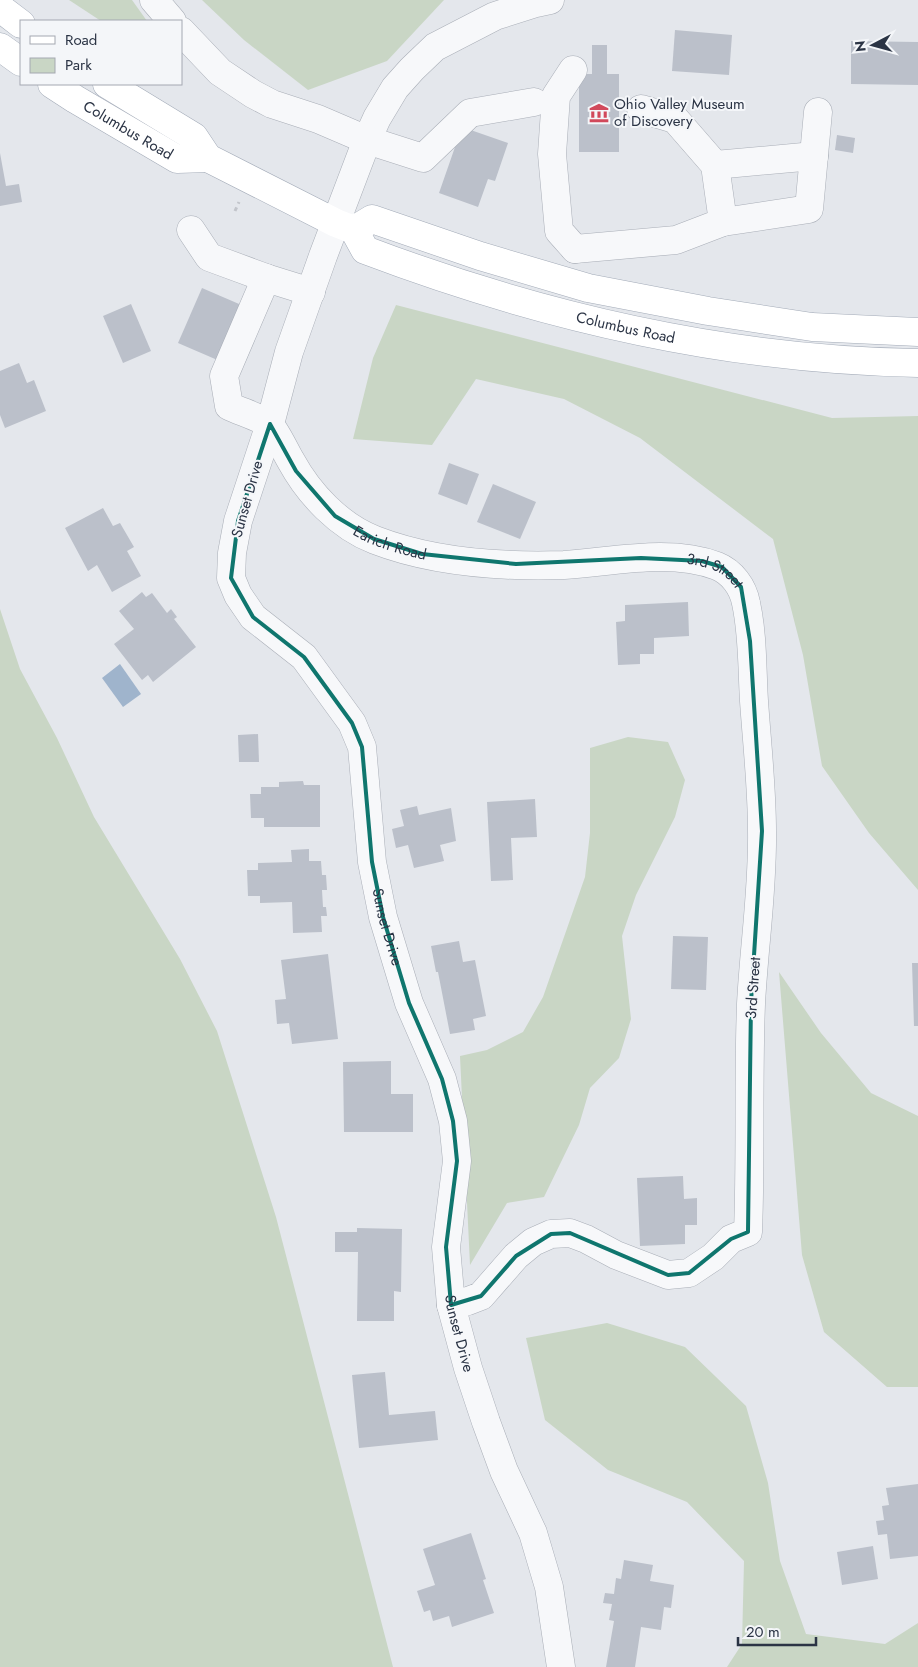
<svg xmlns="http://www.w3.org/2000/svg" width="918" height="1667" font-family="Jost,sans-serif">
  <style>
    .green { fill: #c9d6c5 }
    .water { fill: #9fb4cc }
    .building { fill: #bbc0ca }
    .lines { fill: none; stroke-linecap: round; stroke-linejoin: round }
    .minor-casing { stroke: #a9aeb7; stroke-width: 29 }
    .major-casing { stroke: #a3abb8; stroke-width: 29 }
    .path { stroke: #c2c5cb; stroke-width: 3; stroke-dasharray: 4 4; stroke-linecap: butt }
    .minor { stroke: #f7f8fa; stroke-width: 28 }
    .major { stroke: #fff; stroke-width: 28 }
    .marked { fill: none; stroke: #0f766e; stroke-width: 4; stroke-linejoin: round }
    .labels { text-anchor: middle; stroke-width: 4; stroke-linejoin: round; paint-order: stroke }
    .poi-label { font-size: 15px; fill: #2b3445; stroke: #f4f6f9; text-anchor: start }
    .street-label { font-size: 15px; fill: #2b3445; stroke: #f4f6f9 }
  </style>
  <rect width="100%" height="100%" fill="#e4e7ec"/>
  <g class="green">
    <path d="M69 0H132L147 21H101Z"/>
    <path d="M202 0H444L387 61 308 90 244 40Z"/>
    <path d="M396 305 832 418 918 416V890L869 833 822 766 803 655 773 539 640 438 564 399 476 379 432 445 353 439 373 358Z"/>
    <path d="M0 609 20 669 57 738 94 817 180 959 217 1031 276 1217 393 1667H0Z"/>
    <path d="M628 737 668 742 685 780 675 817 636 895 622 936 631 1019 619 1058 590 1088 579 1125 544 1197 507 1203 470 1265 460 1056 487 1050 523 1032 543 997 585 877 590 833V748Z"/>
    <path d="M779 972 821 1033 871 1093 918 1116V1387H887L824 1332 802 1255Z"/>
    <path d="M607 1323 685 1347 746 1406 768 1483 780 1561 806 1634 885 1644 918 1623V1667H727L742 1644 744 1561 687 1502 608 1470 545 1420 526 1338Z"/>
  </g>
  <path class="water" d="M120 664 141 694 123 707 102 678Z"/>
  <g class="building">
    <path d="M675 30 732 35 729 75 672 71Z"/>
    <path d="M851 41 918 42V85L851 84Z"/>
    <path d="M592 45H607V74H619V152H579V74H592Z"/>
    <path d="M462 127 508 143 495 181 488 179 478 207 439 193Z"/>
    <path d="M837 135 855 138 853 153 835 150Z"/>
    <path d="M0 153 6 186 19 184 22 202 0 206Z"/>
    <path d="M202 288 246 307 222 362 178 343Z"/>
    <path d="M131 304 151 351 123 363 103 316Z"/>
    <path d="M19 363 27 383 34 380 46 411 5 428 0 415V371Z"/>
    <path d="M449 463 479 474 467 505 438 494Z"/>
    <path d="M493 484 536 502 520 539 477 522Z"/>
    <path d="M103 508 113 526 120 523 134 547 127 551 141 576 112 592 97 565 88 571 65 528Z"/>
    <path d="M142 592 146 597 152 593 167 613 171 609 177 617 174 619 196 647 153 682 148 675 142 680 114 644 134 629 119 611Z"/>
    <path d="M688 602 689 636 654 638V654H640V664L618 665 616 622 625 621V605Z"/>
    <path d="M258 734 259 762H239L238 735Z"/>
    <path d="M303 781 304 785H320V827H264V818H251L250 794H261V787H279V782Z"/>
    <path d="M535 799 537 837 511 838 513 880 491 881 487 802Z"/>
    <path d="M417 806 419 815 451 808 456 841 440 845 444 861 414 868 408 845 396 848 392 829 404 826 400 810Z"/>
    <path d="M309 849V861H321L322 875H326L327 890H322L323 907H326L327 916H321L322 932 293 933 292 902 260 903V896H248L247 870H258V863L292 862 291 850Z"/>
    <path d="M673 936 708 937 706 990 671 989Z"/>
    <path d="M459 941 463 962 475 960 486 1016 473 1019 475 1030 450 1034 438 972H436L431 946Z"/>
    <path d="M328 954 338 1039 292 1044 289 1023 277 1024 275 1000 286 999 281 960Z"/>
    <path d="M912 963H918V1026H914Z"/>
    <path d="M391 1061V1094H413V1132H344L343 1062Z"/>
    <path d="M683 1176 684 1199 697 1198V1225H685V1244L640 1246 637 1178Z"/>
    <path d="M357 1228 402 1229 401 1292 394 1291V1321H357L358 1252H335V1232H357Z"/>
    <path d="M385 1372 389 1415 435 1411 438 1440 359 1448 352 1375Z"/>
    <path d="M918 1484V1556L890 1559 887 1534 878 1535 876 1521 884 1520 882 1506 889 1505 886 1488Z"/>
    <path d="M471 1533 486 1579 483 1580 494 1613 452 1627 449 1616 433 1621 430 1610 424 1612 417 1591 435 1585 423 1549Z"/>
    <path d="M873 1546 878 1579 842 1585 837 1552Z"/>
    <path d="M624 1560 653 1565 650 1581 674 1585 671 1608 664 1607 661 1630 641 1627 635 1667H606L614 1621 609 1620 612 1604 603 1603 605 1593 614 1594 616 1578 621 1579Z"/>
  </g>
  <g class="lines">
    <defs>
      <g id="minor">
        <path d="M154 0 172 21"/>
        <path id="s1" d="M550 0 536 3 495 16 435 47 412 69 395 88 377 118 367 140 323 256 289 352 270 424 238 521 232 553 231 578 238 595 253 617 304 657 352 723 362 747 372 862 383 917 409 1003 442 1079 453 1121 457 1161 446 1247 451 1305 468 1368 486 1422 504 1471 533 1533 549 1587 561 1667"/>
        <path d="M181 31 220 72 253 94 272 104 318 119 367 140 423 158 470 113 534 102"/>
        <path d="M573 70 556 96 552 154 559 231 575 249"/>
        <path d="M715 165 814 156"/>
        <path d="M723 222 809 209 818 112"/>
        <path d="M191 230 209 257 266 278"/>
        <path d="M575 249 676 240 723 222 715 165 675 119 641 109"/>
        <path id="s2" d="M311 292 266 278 224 376 229 406C239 411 261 418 269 424 275 429 286 453 291 461 309 494 339 526 375 540 432 562 503 567 564 565 612 562 670 548 717 566 732 572 743 587 746 603 753 635 752 669 754 701 757 744 762 788 762 831 763 889 754 946 751 1004 748 1080 751 1156 748 1232L731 1239 713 1257 689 1273 668 1275 616 1255 586 1239 570 1233 551 1234 533 1242 516 1256 481 1296 468 1301 451 1305"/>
      </g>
      <g id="major">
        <path d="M0 8 21 24"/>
        <path d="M0 47 21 62"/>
        <path id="s3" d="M52 84 75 99 177 159 208 158"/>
        <path id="s4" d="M107 84 194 137 208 158 336 223 354 230 365 250C542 317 728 360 918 363"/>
        <path d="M354 230 372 219 480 256 588 288 708 311 812 327 918 332"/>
      </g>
    </defs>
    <use href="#minor" class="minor-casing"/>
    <use href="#major" class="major-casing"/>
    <path class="path" d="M235 211 239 202"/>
    <use href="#minor" class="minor"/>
    <use href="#major" class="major"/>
  </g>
  <path class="marked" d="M270 424 296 471 335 516 374 539 422 554 516 564 641 558 702 561 722 567 741 587 750 641 762 831 751 1002 748 1232 731 1239 689 1273 668 1275 570 1233 551 1234 516 1256 481 1296 451 1305 446 1247 457 1161 453 1121 442 1079 409 1003 383 917 372 862 362 747 352 723 304 657 253 617 231 578 238 521Z"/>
  <defs>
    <symbol id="museum-bare" viewBox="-9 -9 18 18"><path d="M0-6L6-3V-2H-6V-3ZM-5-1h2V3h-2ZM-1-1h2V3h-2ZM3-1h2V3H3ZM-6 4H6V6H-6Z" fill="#d1495b" stroke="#f4f6f9" stroke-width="2.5" paint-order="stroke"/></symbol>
  </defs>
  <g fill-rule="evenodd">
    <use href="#museum-bare" x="585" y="99" width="28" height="28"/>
  </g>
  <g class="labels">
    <g class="poi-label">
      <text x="614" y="109">Ohio Valley Museum<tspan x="614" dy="17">of Discovery</tspan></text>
    </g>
    <g class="street-label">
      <text dy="5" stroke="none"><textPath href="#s3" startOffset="89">Columbus Road</textPath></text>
      <text dy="5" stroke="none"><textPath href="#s4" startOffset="585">Columbus Road</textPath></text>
      <text transform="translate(247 499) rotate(-74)" y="5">Sunset Drive</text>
      <text dy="5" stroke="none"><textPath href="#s2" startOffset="404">Earich Road</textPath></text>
      <text dy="5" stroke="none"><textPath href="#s2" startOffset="735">3rd Street</textPath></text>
      <text dy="5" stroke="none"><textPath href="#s1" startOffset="1101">Sunset Drive</textPath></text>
      <text transform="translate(753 988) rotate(-86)" y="5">3rd Street</text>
      <text dy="5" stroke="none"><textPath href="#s1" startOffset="1521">Sunset Drive</textPath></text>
    </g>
  </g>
  <rect x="20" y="20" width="162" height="65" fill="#f4f6f9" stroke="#a4a8b1"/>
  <rect x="30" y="36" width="25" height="8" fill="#ffffff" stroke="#a4a8b1"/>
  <text x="65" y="45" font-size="15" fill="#2b3445">Road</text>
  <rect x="30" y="58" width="25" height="15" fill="#c9d6c5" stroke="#a4a8b1"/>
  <text x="65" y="70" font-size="15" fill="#2b3445">Park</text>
  <g transform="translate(873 45) rotate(264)" stroke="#f4f6f9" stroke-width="4" paint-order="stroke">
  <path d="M0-4L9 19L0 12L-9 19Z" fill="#2b3445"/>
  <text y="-8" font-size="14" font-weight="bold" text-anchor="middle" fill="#2b3445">N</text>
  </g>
  <path d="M738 1637v8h78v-8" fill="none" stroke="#2b3445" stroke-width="2.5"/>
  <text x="746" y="1637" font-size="15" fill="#2b3445" stroke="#f4f6f9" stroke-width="4" paint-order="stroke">20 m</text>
</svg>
